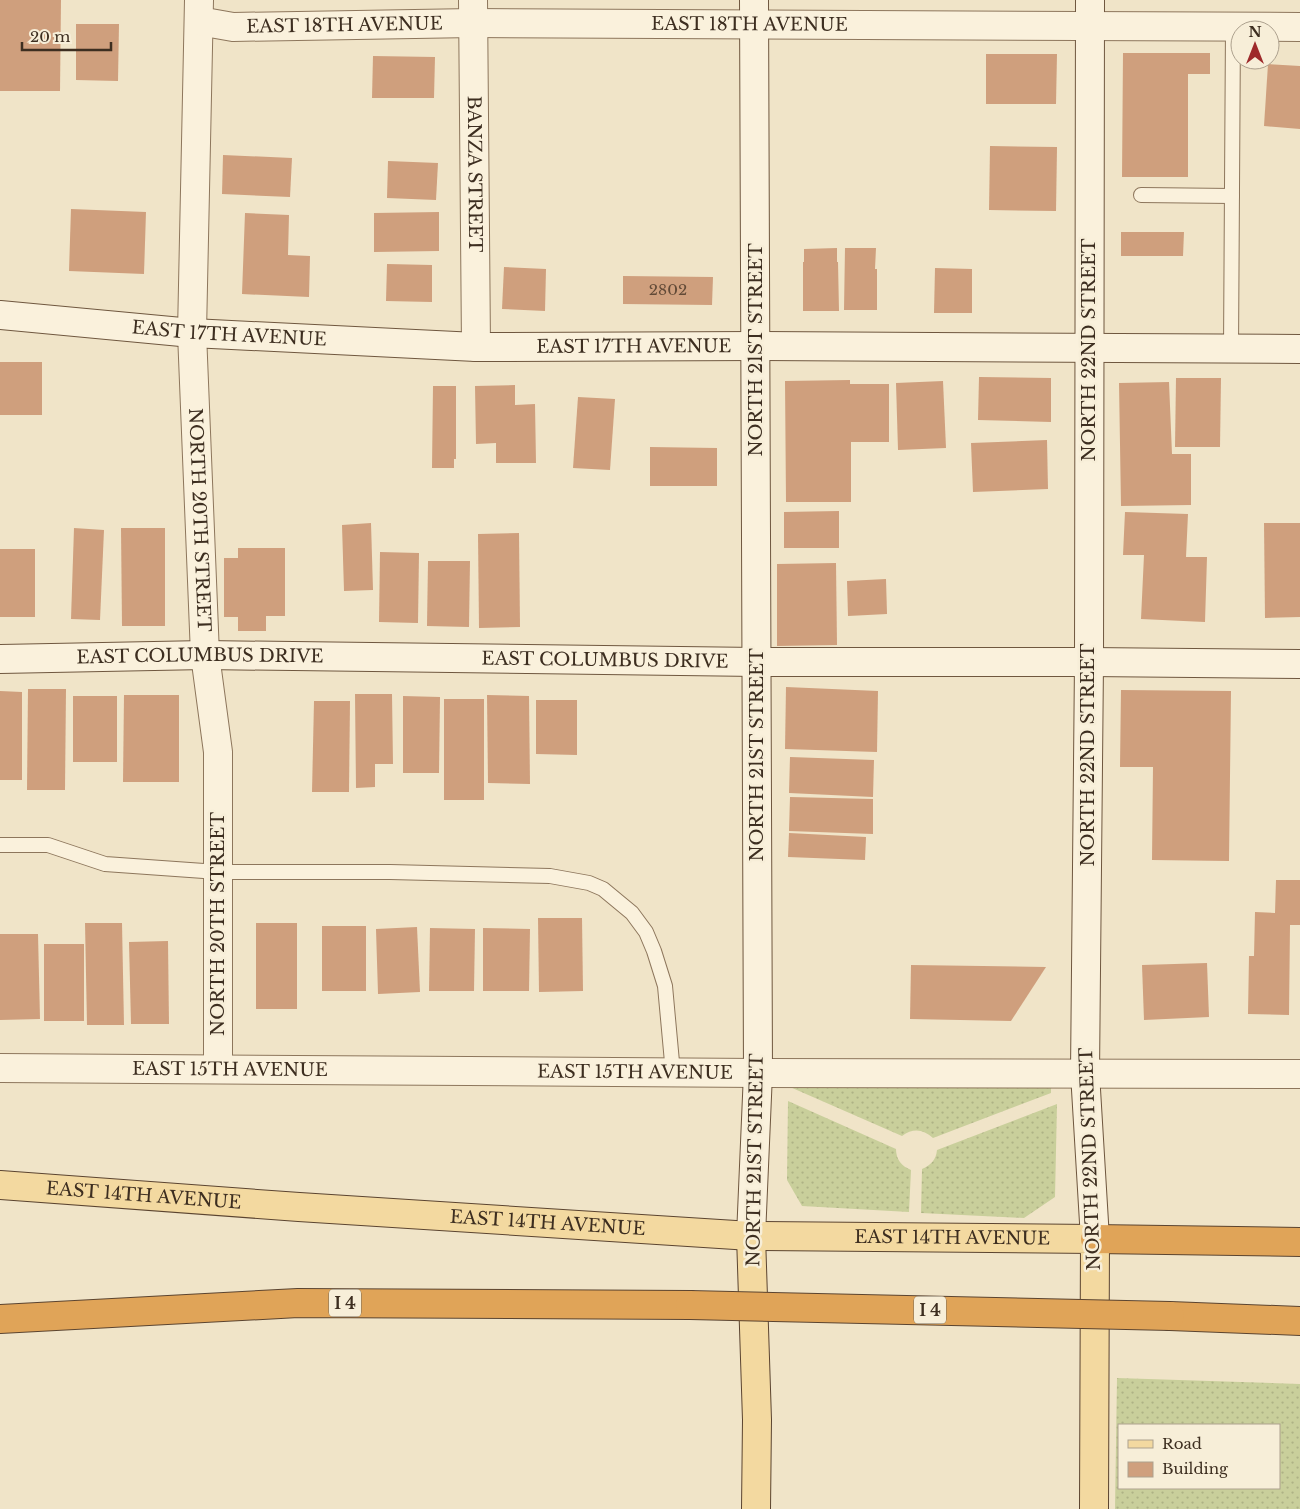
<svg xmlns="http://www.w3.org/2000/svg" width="1300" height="1509" font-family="'Libre Baskerville',serif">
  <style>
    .grass { fill: url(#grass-dots); fill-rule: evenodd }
    .building { fill: #cf9f7d }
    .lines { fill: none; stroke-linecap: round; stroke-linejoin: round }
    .lane-casing { stroke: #8d765c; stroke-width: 16 }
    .street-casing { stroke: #8d765c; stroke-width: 30 }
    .secondary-casing { stroke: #6f573f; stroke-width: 30 }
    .primary-casing { stroke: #5b4430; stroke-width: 30 }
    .highway-casing { stroke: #5b4430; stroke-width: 30 }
    .lane { stroke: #faf1dc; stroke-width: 14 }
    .street { stroke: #faf1dc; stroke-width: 28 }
    .secondary { stroke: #faf1dc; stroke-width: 28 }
    .primary { stroke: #f3d9a0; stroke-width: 28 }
    .highway { stroke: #e0a458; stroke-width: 28 }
    .highway-bridge-casing { stroke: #5b4430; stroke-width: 30; stroke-linecap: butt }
    .highway-bridge { stroke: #e0a458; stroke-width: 28 }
    .labels { text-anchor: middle; stroke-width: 5; stroke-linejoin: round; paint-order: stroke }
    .number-label { font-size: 15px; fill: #624a37 }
    .shield { fill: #f7eed8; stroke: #756857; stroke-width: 1 }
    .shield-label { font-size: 16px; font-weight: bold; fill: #3d2e20 }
    .street-label { font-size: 18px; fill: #3d2e20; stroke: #f7eed8 }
  </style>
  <defs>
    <pattern id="grass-dots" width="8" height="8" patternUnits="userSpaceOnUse" patternTransform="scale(1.25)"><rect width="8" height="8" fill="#c9cf9b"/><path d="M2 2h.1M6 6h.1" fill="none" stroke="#aeb285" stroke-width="1.8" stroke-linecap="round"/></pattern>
  </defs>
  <rect width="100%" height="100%" fill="#f0e4c8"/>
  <g class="grass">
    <path d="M790 1087H1051V1093L933 1138C923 1129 913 1128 902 1136Z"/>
    <path d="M788 1101 896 1149C896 1159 901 1166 911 1170L909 1212 802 1206 787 1180Z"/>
    <path d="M1057 1104 1055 1197 1024 1218 921 1213 922 1169C931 1165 936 1160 937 1150Z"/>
    <path d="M1117 1378 1300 1384V1509H1115ZM1279 1425V1488H1119V1425Z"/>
  </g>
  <g class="building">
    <path d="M0 0H61L60 91H0Z"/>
    <path d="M76 24H119L118 81 76 80Z"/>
    <path d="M1123 53H1210V74H1188V177H1122Z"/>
    <path d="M986 54H1057L1056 104H986Z"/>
    <path d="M373 56 435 57 434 98H372Z"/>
    <path d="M1268 64 1300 66V129L1264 126Z"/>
    <path d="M990 146 1057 147 1056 211 989 210Z"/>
    <path d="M223 155 292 158 290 197 222 194Z"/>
    <path d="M388 161 438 163 436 200 387 198Z"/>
    <path d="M71 209 146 212 144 274 69 271Z"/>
    <path d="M439 212V251L374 252V213Z"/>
    <path d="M245 213 289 215 288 255 310 256 309 297 242 294Z"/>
    <path d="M1121 232H1184L1183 256H1121Z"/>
    <path d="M837 248V262H838L839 311H803V262H804V249Z"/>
    <path d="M845 248H876L875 269H877V310H844Z"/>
    <path d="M387 264 432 265V302L386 301Z"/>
    <path d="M504 267 546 269 545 311 502 309Z"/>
    <path d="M935 268 972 269V313H934Z"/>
    <path d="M623 276 713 277 712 305 623 304Z"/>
    <rect x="0" y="362" width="42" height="53"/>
    <path d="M979 377 1051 378V422L978 420Z"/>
    <path d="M1176 378H1221L1220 447H1175Z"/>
    <path d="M850 380V384H889V442H851V502H786L785 381Z"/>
    <path d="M943 381 946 448 898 450 896 383Z"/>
    <path d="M1169 382 1172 454H1191V505L1121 506 1119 383Z"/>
    <path d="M515 385V405L535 404 536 463H496V443L476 444 475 386Z"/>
    <path d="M433 386H456V459H454V468H432Z"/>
    <path d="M578 397 615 399 610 470 573 468Z"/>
    <path d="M1047 440 1048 489 973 492 971 443Z"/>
    <path d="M650 447 717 448V486H650Z"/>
    <path d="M839 511V548H784V512Z"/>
    <path d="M1125 512 1188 514 1186 557H1207L1205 622 1141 619 1144 555H1123Z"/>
    <path d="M371 523 373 590 344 591 342 525Z"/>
    <path d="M1264 523H1300V617L1265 618Z"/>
    <path d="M74 528 104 530 100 620 71 619Z"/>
    <path d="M121 528H165V626H122Z"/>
    <path d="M519 533 520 627 479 628 478 534Z"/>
    <path d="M238 548H285V616H266V631H238V617H224V558H238Z"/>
    <rect x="0" y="549" width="35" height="68"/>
    <path d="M380 552 419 553 418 623 379 622Z"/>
    <path d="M428 561H470L469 627 427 626Z"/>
    <path d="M836 563 837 645 777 646V564Z"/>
    <path d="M886 579 887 614 848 616 847 581Z"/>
    <path d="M786 687 878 691 877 752 785 749Z"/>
    <path d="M28 689H66L65 790H27Z"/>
    <path d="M1121 690 1231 691 1229 861 1152 860 1153 767H1120Z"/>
    <path d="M0 691 22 692V780H0Z"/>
    <path d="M355 694H392L393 764H375V787L356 788Z"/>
    <path d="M124 695H179V782H123Z"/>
    <path d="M487 695 529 696 530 784 488 783Z"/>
    <rect x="73" y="696" width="44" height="66"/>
    <path d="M403 696 440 697 439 773H403Z"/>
    <rect x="444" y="699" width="40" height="101"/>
    <path d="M536 700H577V755L536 754Z"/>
    <path d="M314 701H350L349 792H312Z"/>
    <path d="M790 757 874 760 873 797 789 793Z"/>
    <path d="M790 797 873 799V834L789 831Z"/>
    <path d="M789 833 866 837 865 860 788 857Z"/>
    <path d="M1276 880H1300V925H1290L1289 1015 1248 1014 1249 956H1254L1255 912 1275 913Z"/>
    <path d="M538 918H582L583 991 539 992Z"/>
    <path d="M85 923H122L124 1025H87Z"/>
    <rect x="256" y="923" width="41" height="86"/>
    <rect x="322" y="926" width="44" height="65"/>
    <path d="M417 927 420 992 378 994 376 929Z"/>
    <path d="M430 928 475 929 474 991H429Z"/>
    <path d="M483 928 530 929 529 991H483Z"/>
    <path d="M0 934H38L40 1019 0 1020Z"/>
    <path d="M168 941 169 1024H131L129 942Z"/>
    <rect x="44" y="944" width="40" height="77"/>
    <path d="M1207 963 1209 1017 1144 1020 1142 965Z"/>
    <path d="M911 965 1046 967 1011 1021 910 1019Z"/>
  </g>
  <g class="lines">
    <defs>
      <g id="lane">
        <path d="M1141 195 1232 196"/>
        <path d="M1231 349 1233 27"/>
        <path d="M0 845H48L105 864 218 872H390L550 876 589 883 603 889 632 913 646 932 654 951 665 986 673 1073"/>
      </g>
      <g id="street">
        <path id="s1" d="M199 0 192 333 205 655 218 752V1069"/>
        <path id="s2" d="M473 0 476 347"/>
        <path id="s3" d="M199 21 233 27 473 23 1300 27"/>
        <path id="s4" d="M0 1068 758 1073 1300 1074"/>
      </g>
      <g id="secondary">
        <path d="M1090 0 1089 662 1085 1073 1095 1239"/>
        <path id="s5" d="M0 315 192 333 476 347 756 346 1300 349"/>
        <path id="s6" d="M0 659 205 655 757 662H1089L1300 664"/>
        <path d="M751 1236 758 1073 754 0"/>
      </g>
      <g id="primary">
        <path id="s7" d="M0 1185 299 1207 751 1236 1095 1239 1094 1509"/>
        <path d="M751 1236 757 1420 756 1509"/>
      </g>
      <g id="highway">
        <path d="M1095 1239 1300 1242"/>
        <path d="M1170 1316 1300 1321"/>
        <path d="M0 1319 298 1303 690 1305"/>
      </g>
    </defs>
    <use href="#lane" class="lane-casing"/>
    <use href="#street" class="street-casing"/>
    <use href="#secondary" class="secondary-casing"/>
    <use href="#primary" class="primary-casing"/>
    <use href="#highway" class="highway-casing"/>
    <use href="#lane" class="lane"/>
    <use href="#street" class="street"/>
    <use href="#secondary" class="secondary"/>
    <use href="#primary" class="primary"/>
    <use href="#highway" class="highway"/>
    <defs>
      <path id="highway-bridge" d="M690 1305 1170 1316"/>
    </defs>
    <use href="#highway-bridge" class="highway-bridge-casing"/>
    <use href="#highway-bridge" class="highway-bridge"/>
  </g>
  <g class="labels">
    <g class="number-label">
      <text x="668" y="295">2802</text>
    </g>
    <g class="shield">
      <rect x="329" y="1289.5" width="32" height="27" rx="4"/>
      <rect x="914" y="1296.5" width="32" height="27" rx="4"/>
    </g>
    <g class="shield-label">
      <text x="345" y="1309">I 4</text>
      <text x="930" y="1316">I 4</text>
    </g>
    <g class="street-label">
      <text dy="6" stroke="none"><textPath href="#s3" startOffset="146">EAST 18TH AVENUE</textPath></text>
      <text dy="6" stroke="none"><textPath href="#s3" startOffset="551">EAST 18TH AVENUE</textPath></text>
      <text dy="6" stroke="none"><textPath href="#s2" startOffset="174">BANZA STREET</textPath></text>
      <text dy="6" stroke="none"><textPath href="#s5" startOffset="230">EAST 17TH AVENUE</textPath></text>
      <text dy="6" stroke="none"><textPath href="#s5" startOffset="635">EAST 17TH AVENUE</textPath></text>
      <text transform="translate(756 350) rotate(-90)" y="6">NORTH 21ST STREET</text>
      <text transform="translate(1089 350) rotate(-90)" y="6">NORTH 22ND STREET</text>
      <text dy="6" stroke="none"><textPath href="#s1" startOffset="520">NORTH 20TH STREET</textPath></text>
      <text dy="6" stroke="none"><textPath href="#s6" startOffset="200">EAST COLUMBUS DRIVE</textPath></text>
      <text dy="6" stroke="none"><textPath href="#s6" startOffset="605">EAST COLUMBUS DRIVE</textPath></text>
      <text transform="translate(757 755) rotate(-90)" y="6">NORTH 21ST STREET</text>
      <text transform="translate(1088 755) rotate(-90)" y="6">NORTH 22ND STREET</text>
      <text transform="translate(218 924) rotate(-90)" y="6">NORTH 20TH STREET</text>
      <text dy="6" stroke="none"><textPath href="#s4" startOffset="230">EAST 15TH AVENUE</textPath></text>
      <text dy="6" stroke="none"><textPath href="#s4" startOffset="635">EAST 15TH AVENUE</textPath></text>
      <text transform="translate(1090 1159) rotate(-92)" y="6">NORTH 22ND STREET</text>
      <text transform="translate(755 1160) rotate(-89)" y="6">NORTH 21ST STREET</text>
      <text dy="6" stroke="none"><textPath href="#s7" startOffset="144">EAST 14TH AVENUE</textPath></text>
      <text dy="6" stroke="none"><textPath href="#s7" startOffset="549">EAST 14TH AVENUE</textPath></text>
      <text dy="6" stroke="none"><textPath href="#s7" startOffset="954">EAST 14TH AVENUE</textPath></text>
    </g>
  </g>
  <rect x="1118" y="1424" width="162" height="65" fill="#f7eed8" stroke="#ada18e"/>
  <rect x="1128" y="1440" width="25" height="8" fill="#f3d9a0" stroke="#ada18e"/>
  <text x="1162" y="1449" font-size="15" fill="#3d2e20">Road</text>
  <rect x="1128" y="1462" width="25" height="15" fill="#cf9f7d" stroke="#ada18e"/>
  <text x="1162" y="1474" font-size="15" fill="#3d2e20">Building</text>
  <g transform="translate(1255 45)"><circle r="24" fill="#f7eed8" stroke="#ada18e"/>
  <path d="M0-4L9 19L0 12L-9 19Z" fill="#9e2a2b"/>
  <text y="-8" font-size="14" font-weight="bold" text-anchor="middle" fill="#3d2e20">N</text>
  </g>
  <path d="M22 42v8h89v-8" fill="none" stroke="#3d2e20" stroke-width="2.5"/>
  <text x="30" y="42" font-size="15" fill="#3d2e20" stroke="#f7eed8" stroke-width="4" paint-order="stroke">20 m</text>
</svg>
